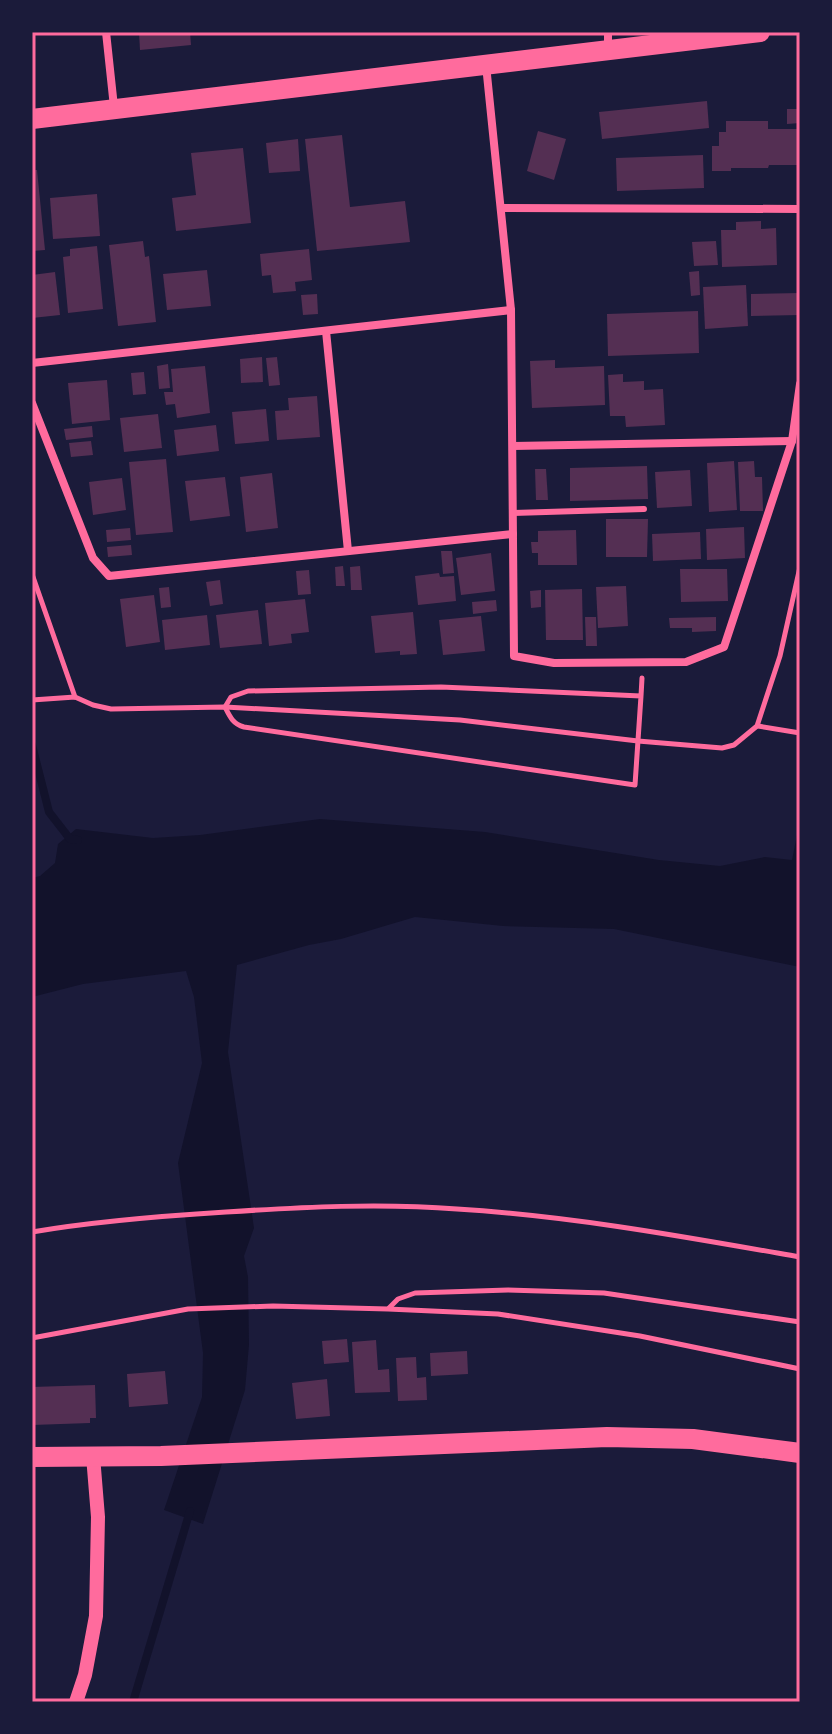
<svg xmlns="http://www.w3.org/2000/svg" width="832" height="1734" font-family="'Sofia Sans Condensed',sans-serif">
  <style>
    .water { fill: #12122b }
    .lines { fill: none; stroke-linecap: round; stroke-linejoin: round }
    .stream { stroke: #12122b; stroke-width: 8 }
    .building { fill: #542f53 }
    .path { stroke: #ff6b9d; stroke-width: 5 }
    .service { stroke: #ff6b9d; stroke-width: 6 }
    .minor { stroke: #ff6b9d; stroke-width: 8 }
    .tertiary { stroke: #ff6b9d; stroke-width: 14 }
    .primary { stroke: #ff6b9d; stroke-width: 20 }
    .neatline { fill: none; stroke: #ff6b9d; stroke-width: 3 }
  </style>
  <rect width="100%" height="100%" fill="#1b1b3a"/>
  <path class="water" d="M320 819 485 832 659 860 720 866 765 857 792 860 800 820V967L614 929 503 926 415 917 341 939 309 945 237 965 228 1052 254 1228 244 1256 248 1277 249 1345 245 1390 203 1524 164 1510 202 1397 203 1353 178 1163 202 1063 194 997 186 971 83 984 32 997V878L40 876 55 863 58 844 76 829 153 838 200 835Z"/>
  <g class="lines">
    <g class="stream">
      <path d="M32 745 49 812 70 839 78 840"/>
      <path d="M133 1702 190 1511"/>
    </g>
  </g>
  <g class="building">
    <path d="M139 32H190L191 45 140 50Z"/>
    <path d="M707 101 709 128 602 139 599 112Z"/>
    <path d="M787 109H800V123L787 124Z"/>
    <path d="M726 121H768V129H797V151H800V165H769L768 168H731V171H712V146H719V132H726Z"/>
    <path d="M538 131 566 139 554 180 527 171Z"/>
    <path d="M342 135 350 207 405 201 410 242 317 251 305 139Z"/>
    <path d="M298 139 300 171 269 173 266 143Z"/>
    <path d="M243 148 251 223 176 231 172 198 196 195 191 153Z"/>
    <path d="M703 155 704 188 617 191 616 158Z"/>
    <path d="M32 170H37L45 250 32 251Z"/>
    <path d="M97 194 100 236 53 239 50 198Z"/>
    <path d="M761 221V229L776 228 777 265 722 267 721 230H736V222Z"/>
    <path d="M143 241 145 257 149 256 156 322 118 326 109 245Z"/>
    <path d="M716 241 718 265 694 266 692 242Z"/>
    <path d="M97 246 103 309 68 313 63 257 70 256V249Z"/>
    <path d="M309 249 312 280 295 282 296 291 273 293 271 275 262 276 260 254Z"/>
    <path d="M207 270 211 306 167 310 163 274Z"/>
    <path d="M699 271 700 295 691 296 689 272Z"/>
    <path d="M55 272 60 315 32 318V275Z"/>
    <path d="M746 285 748 326 705 329 703 287Z"/>
    <path d="M800 293V315L751 316V294Z"/>
    <path d="M317 294 318 314 303 315 301 295Z"/>
    <path d="M698 311 699 353 608 356 607 314Z"/>
    <path d="M262 357 263 382 241 383 240 359Z"/>
    <path d="M277 357 280 385 269 386 266 358Z"/>
    <path d="M555 360V368L604 366 605 405 532 408 530 361Z"/>
    <path d="M168 364 170 388 159 389 157 366Z"/>
    <path d="M205 366 210 413 177 418 175 404 166 405 164 392H173L171 369Z"/>
    <path d="M144 372 146 394 133 395 131 373Z"/>
    <path d="M623 374V382L644 381V390L663 389 665 425 626 427 625 416H610L608 375Z"/>
    <path d="M107 380 110 420 72 424 68 383Z"/>
    <path d="M317 396 320 437 277 440 275 411 289 410 288 398Z"/>
    <path d="M266 409 269 441 235 444 232 412Z"/>
    <path d="M158 414 162 448 124 452 120 418Z"/>
    <path d="M216 425 219 451 177 456 174 430Z"/>
    <path d="M92 426 93 437 66 440 64 429Z"/>
    <path d="M91 441 93 455 71 457 69 443Z"/>
    <path d="M166 459 173 532 136 535 129 462Z"/>
    <path d="M734 461 737 510 709 512 707 463Z"/>
    <path d="M754 461 755 477H762L763 511H740L738 462Z"/>
    <path d="M647 466 648 499 570 501V468Z"/>
    <path d="M535 469H546L548 500H536Z"/>
    <path d="M690 470 692 506 657 508 655 472Z"/>
    <path d="M272 473 278 528 246 532 240 477Z"/>
    <path d="M225 477 230 516 190 521 185 481Z"/>
    <path d="M122 478 126 510 93 515 89 482Z"/>
    <path d="M606 519H648L647 557H606Z"/>
    <path d="M744 527 745 558 707 560 706 529Z"/>
    <path d="M130 528 131 540 107 542 106 530Z"/>
    <path d="M576 530 577 565H538V553H532L531 542H538V531Z"/>
    <path d="M700 532 701 559 653 561 652 534Z"/>
    <path d="M131 545 132 555 108 557 107 547Z"/>
    <path d="M441 551H452L454 573 443 574Z"/>
    <path d="M491 553 495 591 461 595 456 558Z"/>
    <path d="M343 566 345 586H336L335 567Z"/>
    <path d="M360 566 362 590H351L350 567Z"/>
    <path d="M680 569H727L728 601 681 602Z"/>
    <path d="M309 570 311 594 298 595 296 571Z"/>
    <path d="M439 573 440 577 454 576 456 601 418 605 415 576Z"/>
    <path d="M220 580 223 604 210 606 206 582Z"/>
    <path d="M626 586 628 626 598 628 596 587Z"/>
    <path d="M169 587 171 607 161 608 159 588Z"/>
    <path d="M582 589 583 640H546L545 590Z"/>
    <path d="M541 590V607L531 608 530 591Z"/>
    <path d="M154 595 160 642 126 647 120 599Z"/>
    <path d="M305 599 309 632 291 634 292 643 269 646 265 603Z"/>
    <path d="M496 600 497 611 473 614 472 602Z"/>
    <path d="M258 610 262 644 220 648 216 615Z"/>
    <path d="M413 612 417 654 400 655V651L375 653 371 616Z"/>
    <path d="M207 615 210 645 165 650 162 620Z"/>
    <path d="M481 616 485 651 443 655 439 620Z"/>
    <path d="M585 617H596L597 646H586Z"/>
    <path d="M716 617V631L692 632V628H670L669 618Z"/>
    <path d="M347 1339 349 1362 324 1364 322 1341Z"/>
    <path d="M376 1340 378 1370 389 1369 390 1392 355 1393 352 1342Z"/>
    <path d="M467 1351 468 1374 431 1376 430 1353Z"/>
    <path d="M416 1357 417 1378 426 1377 427 1400 398 1401 396 1358Z"/>
    <path d="M165 1371 168 1404 129 1407 127 1374Z"/>
    <path d="M327 1379 330 1416 296 1419 292 1383Z"/>
    <path d="M95 1385 96 1418H90V1423L32 1425V1387Z"/>
  </g>
  <g class="lines">
    <g class="path">
      <path d="M32 574 75 697"/>
      <path d="M641 696 635 785 244 727C233 724 230 717 225 707L231 697 248 691 441 687 641 696 642 678"/>
      <path d="M32 700 75 697 93 705 111 709 225 707 460 720 638 741 722 748 734 745 757 726 780 656 800 567"/>
      <path d="M758 726 800 733"/>
      <path d="M32 1232C96 1221 161 1216 226 1212 302 1207 380 1203 457 1209 572 1216 686 1237 800 1257"/>
      <path d="M389 1308 398 1299 415 1293 508 1290 604 1293 800 1322"/>
      <path d="M32 1338 188 1309 273 1306 388 1309 498 1314 640 1336 800 1369"/>
    </g>
    <path class="service" d="M513 513 644 509"/>
    <g class="minor">
      <path d="M106 32 114 107"/>
      <path d="M608 49V32"/>
      <path d="M486 65 511 310 514 656 554 663 686 662 724 647 792 441 800 384"/>
      <path d="M501 208 800 209"/>
      <path d="M326 331 348 551"/>
      <path d="M32 363 511 310"/>
      <path d="M32 403 93 558 109 576 513 534"/>
      <path d="M513 446 792 441"/>
    </g>
    <path class="tertiary" d="M76 1702 85 1675 96 1616 98 1517 93 1456"/>
    <g class="primary">
      <path d="M32 119 760 32"/>
      <path d="M32 1457 161 1456 607 1437 693 1439 800 1453"/>
    </g>
  </g>
  <rect width="832" height="1734" fill="none" stroke="#1b1b3a" stroke-width="68"/>
  <rect x="34" y="34" width="764" height="1666" class="neatline"/>
</svg>
